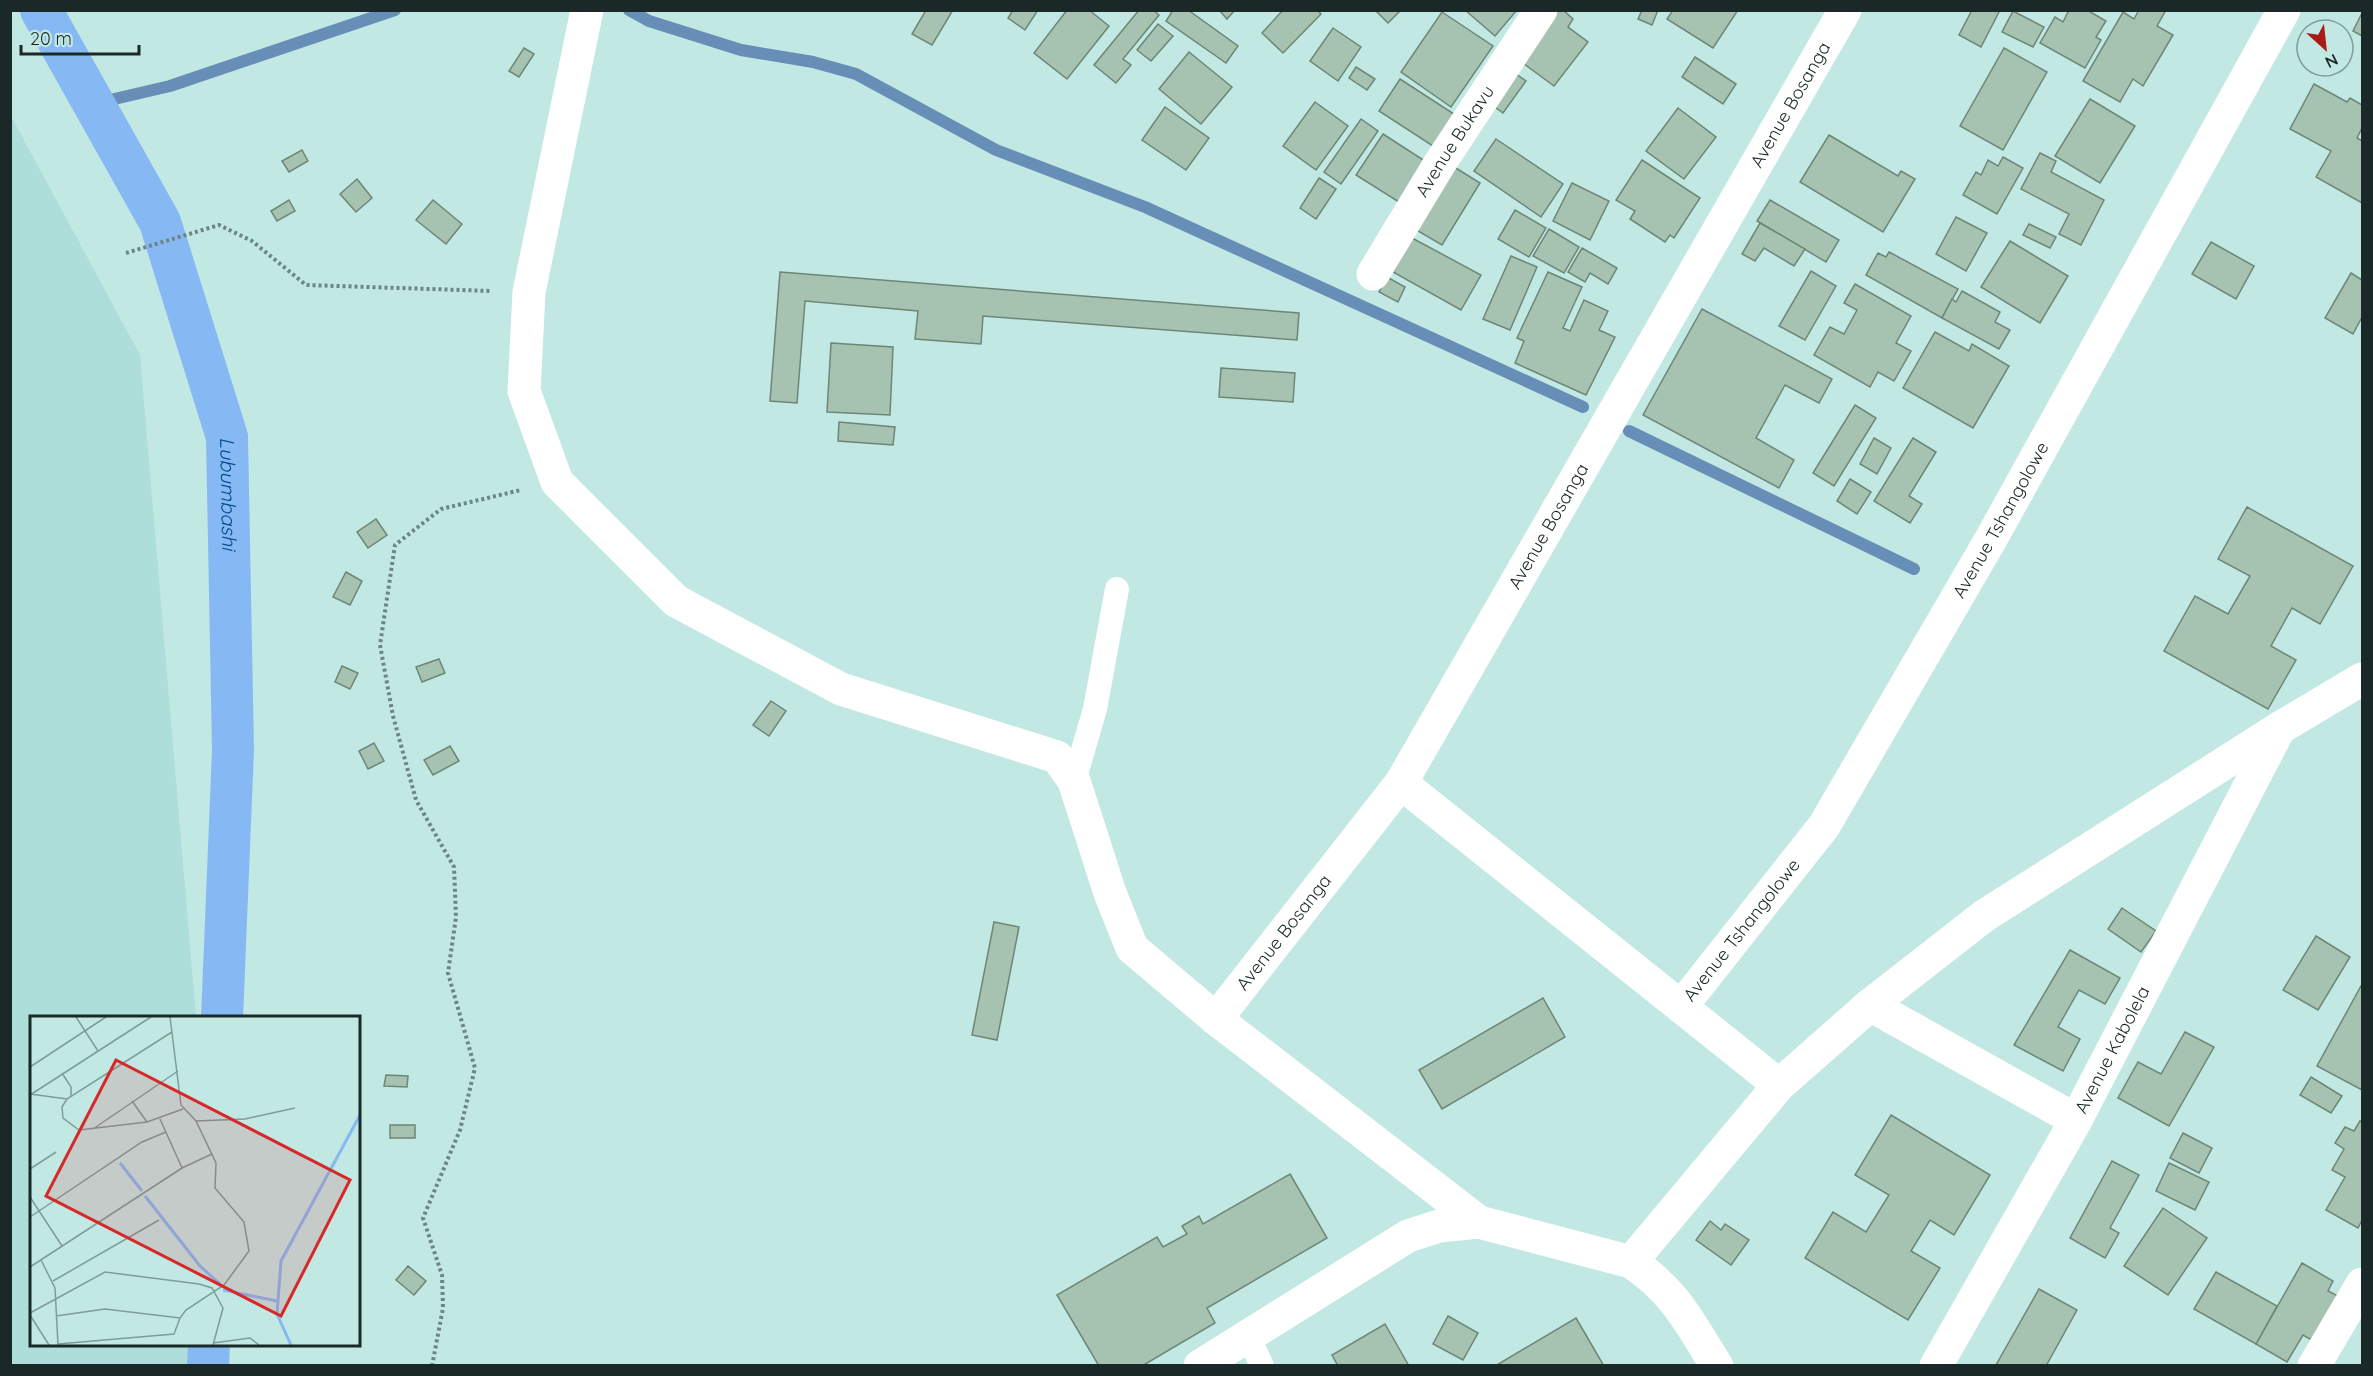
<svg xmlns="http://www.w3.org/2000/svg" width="2373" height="1376" font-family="Quicksand,sans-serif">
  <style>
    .built { fill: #aeded9 }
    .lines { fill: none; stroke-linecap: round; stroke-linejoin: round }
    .stream { stroke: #668eb6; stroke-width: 12 }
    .canal { stroke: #86b9f4; stroke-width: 42 }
    .building { fill: #a6c2b0; stroke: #6c8776; stroke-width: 1.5 }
    .path { stroke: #6c8683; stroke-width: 4; stroke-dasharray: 3 3; stroke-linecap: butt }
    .service { stroke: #fff; stroke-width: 24 }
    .minor { stroke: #fff; stroke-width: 33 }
    .labels { text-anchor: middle; stroke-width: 6; stroke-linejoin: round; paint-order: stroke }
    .street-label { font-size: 18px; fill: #1a2927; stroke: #c2e8e4 }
    .water-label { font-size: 20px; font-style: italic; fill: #014b8c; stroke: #c2e8e4 }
    .inset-river { fill: none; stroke: #86b9f4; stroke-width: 3 }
    .inset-road { fill: none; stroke: #7f9c98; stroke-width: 1.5 }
    .view { fill: #d62828; fill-opacity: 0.15; stroke: #d62828; stroke-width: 3 }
    .inset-edge { fill: none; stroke: #1a2927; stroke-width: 3 }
  </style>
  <rect width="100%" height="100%" fill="#c2e8e4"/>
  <path class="built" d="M11 116 140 355 196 1017 32 1018V1344L224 1345 225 1365H11Z"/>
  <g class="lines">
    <g class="stream">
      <path d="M629 10 649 21 741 50 813 62 856 74 996 150 1145 207 1583 407"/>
      <path d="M93 104 170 86 395 10"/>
      <path d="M1629 431 1914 569"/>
    </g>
    <g class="canal">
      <path id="s1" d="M41 10 160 222 227 437 233 750 222 1018"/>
      <path d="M208 1366 209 1344"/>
    </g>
  </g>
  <g class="building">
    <path d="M926 10H953L932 45 912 34Z"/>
    <path d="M1013 10H1038L1025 30 1008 18Z"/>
    <path d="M1067 10H1089L1109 26 1067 79 1034 53Z"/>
    <path d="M1139 10H1153L1159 15 1123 59 1131 65 1116 83 1094 65Z"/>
    <path d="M1173 10H1188L1238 46 1226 63 1166 21Z"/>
    <path d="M1219 10H1235L1227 19Z"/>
    <path d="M1283 10H1317L1321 14 1283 53 1262 33Z"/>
    <path d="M1375 10H1401L1388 23Z"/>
    <path d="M1465 10H1517L1495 36Z"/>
    <path d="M1558 10H1563L1573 19 1568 27 1588 42 1554 86 1520 61Z"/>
    <path d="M1642 10H1658L1652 25 1638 19Z"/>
    <path d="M1673 10H1738L1713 48 1667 19Z"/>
    <path d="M1972 10H2000L1981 47 1959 35Z"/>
    <path d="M2069 10H2087L2106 21 2096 37 2101 40 2085 68 2040 43 2055 17 2063 22Z"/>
    <path d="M2139 10H2166L2157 26 2173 35 2143 86 2133 79 2120 102 2083 81 2123 12 2134 19Z"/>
    <path d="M2013 11 2044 27 2033 47 2002 32Z"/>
    <path d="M1442 12 1493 46 1451 107 1401 72Z"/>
    <path d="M2362 13V36L2353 31Z"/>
    <path d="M1158 24 1173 36 1151 61 1137 50Z"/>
    <path d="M1333 28 1361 47 1338 81 1310 61Z"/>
    <path d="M524 48 534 54 519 77 509 71Z"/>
    <path d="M2004 48 2047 72 2003 150 1960 126Z"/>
    <path d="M1189 52 1232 87 1201 124 1159 89Z"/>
    <path d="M1695 57 1736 84 1723 104 1682 77Z"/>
    <path d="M1356 67 1375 79 1367 90 1349 78Z"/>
    <path d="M1510 70 1526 81 1503 113 1488 102Z"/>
    <path d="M1400 79 1457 116 1436 148 1379 111Z"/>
    <path d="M2314 84 2347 102 2350 98 2362 105V128L2357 138 2362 141V203L2316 177 2331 151 2290 129Z"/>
    <path d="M2090 99 2135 126 2100 183 2055 156Z"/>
    <path d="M1315 102 1348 126 1316 170 1283 146Z"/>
    <path d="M1165 107 1209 138 1186 170 1142 140Z"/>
    <path d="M1678 108 1716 137 1684 179 1646 151Z"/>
    <path d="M1361 119 1378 131 1341 184 1324 172Z"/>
    <path d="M1383 134 1428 163 1402 204 1356 175Z"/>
    <path d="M1829 135 1898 176 1901 171 1915 179 1883 232 1800 182Z"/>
    <path d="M1496 139 1563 184 1541 217 1474 171Z"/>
    <path d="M302 150 308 161 289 172 282 161Z"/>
    <path d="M2040 153 2056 161 2051 172 2104 200 2081 245 2059 234 2069 214 2021 189Z"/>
    <path d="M2003 157 2023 168 1997 214 1963 195 1976 172 1981 175 1988 160 1998 166Z"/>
    <path d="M1642 160 1700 198 1674 238 1670 235 1665 242 1630 219 1635 211 1616 200Z"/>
    <path d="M1451 165 1480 183 1442 245 1413 228Z"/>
    <path d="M1319 178 1336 189 1316 219 1300 208Z"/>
    <path d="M357 179 372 198 356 212 340 194Z"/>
    <path d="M1572 183 1609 201 1590 240 1553 221Z"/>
    <path d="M289 200 295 211 277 221 271 211Z"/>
    <path d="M433 200 462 224 446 244 416 220Z"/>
    <path d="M1770 200 1839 240 1826 262 1757 221Z"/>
    <path d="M1515 210 1546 228 1529 257 1498 239Z"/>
    <path d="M1956 217 1987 233 1966 271 1936 254Z"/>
    <path d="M1760 223 1805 249 1794 266 1764 248 1755 261 1742 254Z"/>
    <path d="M2029 224 2056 237 2050 248 2023 235Z"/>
    <path d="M1549 229 1579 247 1564 273 1533 256Z"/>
    <path d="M1412 238 1481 275 1461 310 1393 272Z"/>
    <path d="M2010 241 2068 276 2040 323 1981 287Z"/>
    <path d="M2211 242 2254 266 2236 299 2192 274Z"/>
    <path d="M1582 248 1617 268 1608 284 1590 273 1585 282 1568 272Z"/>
    <path d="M1889 252 1958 289 1942 318 1866 275 1878 253 1886 257Z"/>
    <path d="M1511 256 1537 267 1510 330 1483 319Z"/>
    <path d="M1811 271 1836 286 1805 340 1779 326Z"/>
    <path d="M780 272 1299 313 1297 340 983 316 981 344 915 339 918 311 805 301 797 403 770 401Z"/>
    <path d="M1548 272 1582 287 1563 328 1570 331 1584 300 1608 311 1599 330 1615 337 1586 395 1515 363 1524 341 1517 338Z"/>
    <path d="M2351 273 2362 280V317L2353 334 2325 318Z"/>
    <path d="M1387 277 1405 287 1398 302 1379 292Z"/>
    <path d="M1855 284 1911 316 1896 343 1911 351 1894 381 1878 372 1870 387 1814 355 1830 327 1844 334 1857 310 1844 303Z"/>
    <path d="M1962 291 2000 312 1995 322 2010 330 1999 349 1942 318 1952 299 1956 302Z"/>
    <path d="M1702 309 1832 379 1819 403 1785 385 1756 438 1794 460 1779 488 1643 415Z"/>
    <path d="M1935 332 1969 351 1972 344 2009 366 1973 428 1903 388Z"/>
    <path d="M831 343 893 347 890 415 827 412Z"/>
    <path d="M1221 368 1295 373 1293 402 1219 397Z"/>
    <path d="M1855 405 1876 418 1834 486 1813 473Z"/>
    <path d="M839 422 895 427 893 445 838 441Z"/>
    <path d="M1874 438 1891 448 1877 474 1860 464Z"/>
    <path d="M1913 438 1936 452 1909 496 1922 504 1910 523 1874 501Z"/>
    <path d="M1850 479 1871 492 1857 514 1837 501Z"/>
    <path d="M2247 507 2353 566 2320 624 2292 608 2271 646 2296 660 2268 709 2164 651 2195 596 2228 614 2250 576 2218 559Z"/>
    <path d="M376 519 387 535 368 548 357 532Z"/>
    <path d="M346 572 362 581 350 605 333 597Z"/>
    <path d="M439 659 445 673 422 682 416 667Z"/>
    <path d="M342 666 358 673 350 689 335 682Z"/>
    <path d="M771 701 786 711 769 736 753 725Z"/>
    <path d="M374 743 384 761 368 769 359 751Z"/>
    <path d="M450 746 459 761 433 775 424 760Z"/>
    <path d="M2122 908 2156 931 2141 952 2108 929Z"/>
    <path d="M994 922 1019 927 997 1040 972 1035Z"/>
    <path d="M2316 936 2350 957 2318 1010 2283 990Z"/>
    <path d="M2070 950 2120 978 2105 1004 2079 990 2058 1027 2080 1039 2063 1071 2014 1045Z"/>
    <path d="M2361 986 2362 987V1090L2317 1066Z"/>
    <path d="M1543 998 1565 1037 1442 1109 1419 1070Z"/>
    <path d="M2185 1032 2214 1047 2169 1126 2118 1098 2138 1062 2161 1074Z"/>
    <path d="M386 1075 408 1076 407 1087 384 1086Z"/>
    <path d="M2311 1077 2342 1096 2331 1113 2300 1095Z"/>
    <path d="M1891 1115 1990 1175 1954 1235 1930 1220 1911 1251 1940 1268 1908 1320 1805 1258 1833 1212 1866 1232 1889 1195 1855 1175Z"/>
    <path d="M2360 1121 2362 1122V1220L2358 1228 2326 1210 2345 1177 2332 1170 2344 1149 2335 1143 2345 1127 2354 1131Z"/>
    <rect x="390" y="1125" width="25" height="13"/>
    <path d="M2183 1133 2212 1148 2199 1173 2170 1158Z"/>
    <path d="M2112 1161 2139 1175 2110 1228 2119 1233 2105 1258 2070 1238Z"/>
    <path d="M2169 1163 2209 1182 2195 1210 2156 1191Z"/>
    <path d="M1290 1174 1327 1238 1207 1308 1215 1323 1142 1366H1099L1057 1295 1157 1237 1163 1247 1187 1234 1182 1226 1199 1216 1203 1224Z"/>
    <path d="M2163 1208 2207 1238 2168 1295 2124 1266Z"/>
    <path d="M1710 1221 1721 1230 1725 1224 1749 1240 1731 1265 1696 1240Z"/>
    <path d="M2302 1263 2333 1281 2328 1291 2342 1298 2317 1343 2303 1335 2287 1362 2256 1344Z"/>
    <path d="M408 1266 426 1281 414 1295 396 1280Z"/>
    <path d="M2216 1272 2277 1306 2256 1344 2194 1309Z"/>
    <path d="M2039 1289 2077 1310 2046 1366 1996 1365Z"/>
    <path d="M1448 1316 1478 1333 1463 1360 1433 1344Z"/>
    <path d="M1576 1318 1604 1366H1495Z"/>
    <path d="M1385 1324 1409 1366H1338L1332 1355Z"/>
  </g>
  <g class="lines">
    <g class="path">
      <path d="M126 253 219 225 252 241 306 285 492 291"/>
      <path d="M432 1366 443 1308 442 1275 423 1218 460 1130 475 1068 448 973 456 917 454 867 416 800 393 716 380 645 395 545 441 509 521 490"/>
    </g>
    <g class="service">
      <path d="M1074 781 1095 709 1117 589"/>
      <path d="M1248 1336 1262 1366"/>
    </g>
    <g class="minor">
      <path d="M587 10 529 292 524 391 557 482 676 601 841 689 1057 757 1074 781 1110 893 1132 948 1216 1019 1479 1222"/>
      <path id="s2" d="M1373 274 1440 163 1541 10"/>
      <path d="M1401 783 1779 1085"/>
      <path d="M1870 1005 2076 1120"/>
      <path id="s3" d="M1681 1007 1824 826 1991 539 2284 10"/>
      <path id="s4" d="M1216 1019 1401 783 1845 10"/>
      <path d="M1631 1262 1779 1085 1870 1005 1984 916 2278 729 2362 679"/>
      <path d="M1200 1366 1408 1236 1439 1226 1479 1222 1631 1262C1676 1292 1689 1322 1717 1366"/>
      <path id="s5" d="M1936 1366 2076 1120 2278 731"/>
      <path d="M2314 1366 2362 1284"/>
    </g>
  </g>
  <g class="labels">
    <g class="street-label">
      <text dy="6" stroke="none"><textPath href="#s4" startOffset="1082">Avenue Bosanga</textPath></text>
      <text dy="6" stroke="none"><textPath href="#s2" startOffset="156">Avenue Bukavu</textPath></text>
      <text dy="6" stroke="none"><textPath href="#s3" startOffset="584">Avenue Tshangolowe</textPath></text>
      <text dy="6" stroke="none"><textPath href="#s4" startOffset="596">Avenue Bosanga</textPath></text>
      <text dy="6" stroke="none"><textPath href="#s3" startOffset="98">Avenue Tshangolowe</textPath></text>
      <text dy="6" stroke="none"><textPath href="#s4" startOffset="110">Avenue Bosanga</textPath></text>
      <text dy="6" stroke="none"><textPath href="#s5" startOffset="362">Avenue Kabolela</textPath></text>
    </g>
    <g class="water-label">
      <text dy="7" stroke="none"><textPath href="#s1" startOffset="525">Lubumbashi</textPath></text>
    </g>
  </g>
  <g transform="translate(30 1016)">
    <rect width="330" height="330" fill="#c2e8e4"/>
    <path class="inset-river" d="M90 147 112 175M115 180 170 250 190 268M193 274 247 285M261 329 247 298 251 245 330 99"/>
    <path class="inset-road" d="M46 1 68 35M0 51 76 1M32 57 41 71V80M0 78 37 83 142 16M0 79 121 1M37 83 32 91 33 102 49 114 117 106 153 93M102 85 117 106M130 103 152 152M166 105 215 103 265 92M63 113 148 55M0 153 26 136M0 181 32 230M0 201 112 126 136 116M11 244 25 272 28 329M0 251 152 152 182 138M23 265 129 204M0 297 75 256 169 268 182 272 193 292 183 329M0 299 19 329M26 300 75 293 150 302 156 294 194 269 219 235 214 206 185 172 186 147 166 105 151 89 140 1M183 327 220 322 229 329M28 328 144 318 150 302"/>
    <path class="view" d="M86 44 320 164 251 300 16 180Z"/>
    <rect width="330" height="330" class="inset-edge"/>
  </g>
  <rect width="2373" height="1376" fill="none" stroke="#1a2927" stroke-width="24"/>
  <g transform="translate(2325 48) rotate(153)"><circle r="28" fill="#c2e8e4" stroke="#7f9c98" stroke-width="1.5"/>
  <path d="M0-4.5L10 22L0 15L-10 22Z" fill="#ac1a16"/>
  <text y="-9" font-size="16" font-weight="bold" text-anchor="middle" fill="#1a2927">N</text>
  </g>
  <path d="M21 45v9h118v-9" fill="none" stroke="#1a2927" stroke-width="3"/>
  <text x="30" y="45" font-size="18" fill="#1a2927" stroke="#c2e8e4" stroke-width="4.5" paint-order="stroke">20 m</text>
</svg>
